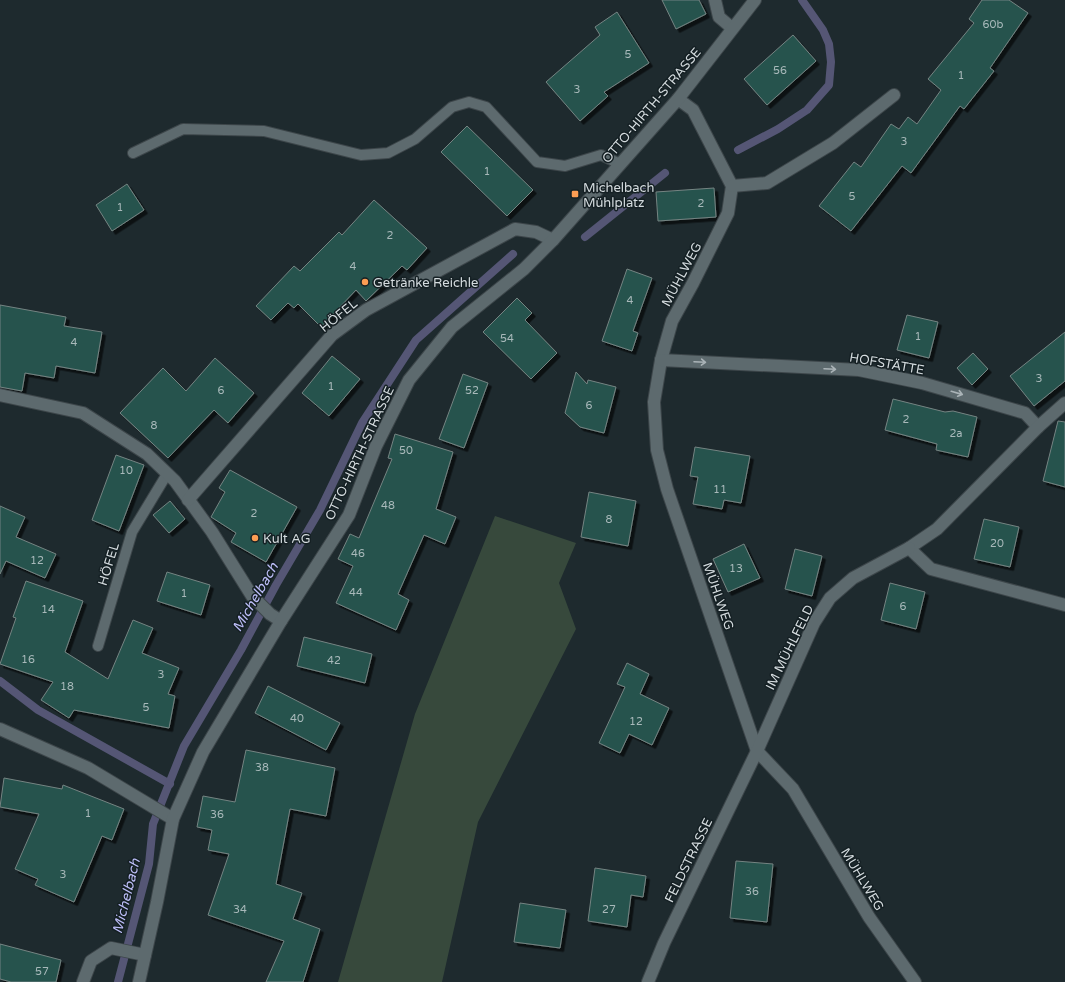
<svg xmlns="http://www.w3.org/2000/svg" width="1065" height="982" font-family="'Varela Round',sans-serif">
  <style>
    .green { fill: #37493c }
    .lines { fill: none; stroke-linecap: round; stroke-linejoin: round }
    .stream { stroke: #555675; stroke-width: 8 }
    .building { fill: #25534e; stroke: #758482; filter: url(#shadow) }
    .lane-casing { stroke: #3d464a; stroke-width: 12 }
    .street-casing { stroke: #3d464a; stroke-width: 14 }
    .lane { stroke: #5d6a6e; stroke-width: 10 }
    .street { stroke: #5d6a6e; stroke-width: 12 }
    .oneway { stroke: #aab3b7 }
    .poi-dot { fill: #fc9d53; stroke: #152024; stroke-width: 1.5 }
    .labels { text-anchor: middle; stroke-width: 3; stroke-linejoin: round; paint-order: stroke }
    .number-label { font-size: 11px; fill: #a8b9ba }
    .street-label { font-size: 13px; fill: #d4dbde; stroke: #152024 }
    .poi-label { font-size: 13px; fill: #d4dbde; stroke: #152024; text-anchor: start }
    .water-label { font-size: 14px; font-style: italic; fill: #bcbdf7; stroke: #152024 }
  </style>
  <defs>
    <filter id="shadow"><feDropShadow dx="3.5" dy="3.5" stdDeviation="0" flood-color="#0009"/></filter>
  </defs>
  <rect width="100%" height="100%" fill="#1e2a2e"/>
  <path class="green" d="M495 516 576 543 559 583 576 629 478 822 442 982H338L415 714Z"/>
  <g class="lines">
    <g class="stream">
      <path d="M738 150 778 129 807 110 829 85 831 62 829 44 823 30 802 0"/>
      <path d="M585 237 665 173"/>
      <path d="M0 681 38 710 170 784"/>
      <path d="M118 982 149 864 153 824 184 746 241 650 276 585 320 510 362 423 416 340 513 254"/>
    </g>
  </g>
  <g class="building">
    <path d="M662 0H699L706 14 676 29Z"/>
    <path d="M982 0H1009L1028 13 990 68 994 71 964 109 960 106 911 173 902 166 851 231 819 206 854 162 861 167 891 124 899 129 908 117 917 124 941 90 928 79 974 23 969 19Z"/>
    <path d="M617 12 649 63 604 92 608 96 580 121 546 82 600 35 595 27Z"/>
    <path d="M793 35 816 61 767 105 744 79Z"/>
    <path d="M467 126 533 190 507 216 441 152Z"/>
    <path d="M127 184 144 210 112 231 96 205Z"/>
    <path d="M714 188 716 217 658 221 656 192Z"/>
    <path d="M374 200 427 248 407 270 402 266 366 301 356 290 321 327 298 304 294 308 288 303 271 320 256 306 294 266 300 271 339 232 342 235Z"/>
    <path d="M627 269 652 278 633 331 638 333 632 351 602 341Z"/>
    <path d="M517 298 532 313 525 320 557 353 531 379 483 332Z"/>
    <path d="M0 305 66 317 64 326 102 332 95 373 56 366 54 378 25 373 22 391 0 387Z"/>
    <path d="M907 315 938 322 929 358 897 350Z"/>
    <path d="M1065 332V381L1034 406 1010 376Z"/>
    <path d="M973 353 988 369 972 385 957 368Z"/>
    <path d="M332 356 360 379 329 416 302 393Z"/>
    <path d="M215 358 254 393 228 423 214 410 168 458 120 413 163 368 186 391Z"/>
    <path d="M576 372 587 384 588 380 616 387 604 433 580 427 565 413Z"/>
    <path d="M463 374 488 383 464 448 439 439Z"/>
    <path d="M893 399 945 412 953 411 977 417 968 457 936 450 937 444 885 430Z"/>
    <path d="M1058 421 1065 422V487L1043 481Z"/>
    <path d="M395 434 453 452 436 509 456 517 445 544 424 535 398 594 409 600 396 630 336 603 353 566 338 559 350 534 359 538 392 459 388 458Z"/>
    <path d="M695 447 750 456 741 503 724 500 722 509 693 504 698 477 690 476Z"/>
    <path d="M116 455 144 465 119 531 92 520Z"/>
    <path d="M230 470 297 507 266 562 231 542 236 533 211 517 225 492 219 488Z"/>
    <path d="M589 492 636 501 628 546 581 537Z"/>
    <path d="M170 501 185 519 169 533 153 515Z"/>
    <path d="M0 506 25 517 16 537 56 554 45 578 6 561 0 574Z"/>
    <path d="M984 519 1019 527 1010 567 974 559Z"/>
    <path d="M744 544 760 578 728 592 713 559Z"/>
    <path d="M795 549 822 556 812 596 785 589Z"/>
    <path d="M167 572 210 585 201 615 157 601Z"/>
    <path d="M26 581 83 601 65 652 108 679 133 620 153 628 142 653 179 668 168 694 175 696 169 728 74 710 69 718 41 700 53 682 0 664 16 618 13 617Z"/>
    <path d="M890 583 925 592 916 629 881 620Z"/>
    <path d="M304 637 372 654 365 683 297 666Z"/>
    <path d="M627 663 649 674 640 694 669 708 652 745 629 734 620 753 599 743 625 687 617 684Z"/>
    <path d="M268 686 340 723 326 750 255 713Z"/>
    <path d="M246 750 335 768 326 816 290 809 276 884 302 893 293 919 320 929 303 982H266L284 941 208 915 229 854 208 850 212 830 197 827 203 796 235 802Z"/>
    <path d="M4 778 62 789 63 785 124 809 112 840 102 836 74 902 35 885 38 879 15 869 39 814 0 807Z"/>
    <path d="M736 861 773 864 767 922 730 918Z"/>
    <path d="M595 868 646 876 643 897 631 895 627 927 588 921Z"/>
    <path d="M520 903 566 910 560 948 514 942Z"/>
    <path d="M0 944 61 960 56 982H11L0 979Z"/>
  </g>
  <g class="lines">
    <defs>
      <g id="lane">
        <path d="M133 153 183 129 264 131 361 155 388 153 415 139 452 107 469 102 486 107 537 162 565 166 601 155 620 164"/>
        <path d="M98 646 132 532 167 474"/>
      </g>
      <g id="street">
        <path d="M715 0 719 17 732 28"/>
        <path d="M678 99 693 110 732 186 728 213 693 283 672 321 661 360 654 402 657 450 667 489 757 751 793 789 869 917 915 982"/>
        <path d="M732 186 767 183 833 143 894 95"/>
        <path d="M661 360 859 370 922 383 1025 413 1038 427"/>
        <path d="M0 395 83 413 147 454 175 481 212 532 252 596 270 614 281 621"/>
        <path d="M1065 403 1038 427 937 529 909 548 931 569 1065 605"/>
        <path d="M188 500 332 335 366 310 515 229 536 232 553 240"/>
        <path d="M0 729 88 768 173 819"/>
        <path d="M83 982 91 961 111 948 145 955"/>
        <path d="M139 982 157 902 173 819 203 752 281 621 349 515 376 446 409 380 452 327 524 269 553 240 678 99 755 0"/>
        <path d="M648 982 664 943 757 751 814 623 830 598 853 578 909 548"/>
      </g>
    </defs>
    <use href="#lane" class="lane-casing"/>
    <use href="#street" class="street-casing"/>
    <use href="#lane" class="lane"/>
    <use href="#street" class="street"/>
  </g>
  <defs><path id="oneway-shaft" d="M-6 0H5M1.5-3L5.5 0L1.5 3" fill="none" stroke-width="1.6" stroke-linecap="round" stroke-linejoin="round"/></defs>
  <g class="oneway">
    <use href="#oneway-shaft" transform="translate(700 362) rotate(3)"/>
    <use href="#oneway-shaft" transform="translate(830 369) rotate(3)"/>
    <use href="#oneway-shaft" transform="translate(957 393) rotate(16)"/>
  </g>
  <g class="poi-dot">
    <rect x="571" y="190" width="8" height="8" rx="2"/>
    <circle cx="365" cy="282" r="4"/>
    <circle cx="255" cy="538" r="4"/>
  </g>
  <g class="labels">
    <g class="number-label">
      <text x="993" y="28">60b</text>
      <text x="628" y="58">5</text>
      <text x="780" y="74">56</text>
      <text x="961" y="79">1</text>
      <text x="577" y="93">3</text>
      <text x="904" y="145">3</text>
      <text x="487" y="175">1</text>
      <text x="852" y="200">5</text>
      <text x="701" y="207">2</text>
      <text x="120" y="211">1</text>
      <text x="390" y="239">2</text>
      <text x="353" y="270">4</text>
      <text x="630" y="304">4</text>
      <text x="918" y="340">1</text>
      <text x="507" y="342">54</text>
      <text x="74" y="346">4</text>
      <text x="1039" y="382">3</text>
      <text x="331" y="390">1</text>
      <text x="221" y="394">6</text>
      <text x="472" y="394">52</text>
      <text x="589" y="409">6</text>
      <text x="906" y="423">2</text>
      <text x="154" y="429">8</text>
      <text x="956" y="437">2a</text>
      <text x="406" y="454">50</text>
      <text x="126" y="474">10</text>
      <text x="720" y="493">11</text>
      <text x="388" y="509">48</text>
      <text x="254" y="517">2</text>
      <text x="609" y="523">8</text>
      <text x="997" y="547">20</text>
      <text x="358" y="557">46</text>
      <text x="37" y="564">12</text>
      <text x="736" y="572">13</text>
      <text x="356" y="596">44</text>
      <text x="184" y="597">1</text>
      <text x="903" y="610">6</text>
      <text x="48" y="613">14</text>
      <text x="28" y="663">16</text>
      <text x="334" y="664">42</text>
      <text x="161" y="678">3</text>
      <text x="67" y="690">18</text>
      <text x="146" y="711">5</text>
      <text x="297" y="722">40</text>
      <text x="636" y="725">12</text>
      <text x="262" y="771">38</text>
      <text x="88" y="817">1</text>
      <text x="217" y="818">36</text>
      <text x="63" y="878">3</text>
      <text x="752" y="895">36</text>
      <text x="240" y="913">34</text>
      <text x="609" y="913">27</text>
      <text x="42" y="975">57</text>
    </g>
    <g class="street-label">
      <text transform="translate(651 105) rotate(-50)" y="5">OTTO-HIRTH-STRASSE</text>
      <text transform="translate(681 274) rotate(-62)" y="5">MÜHLWEG</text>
      <text transform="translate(338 315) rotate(-39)" y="5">HÖFEL</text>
      <text transform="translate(887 363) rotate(10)" y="5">HOFSTÄTTE</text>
      <text transform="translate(359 453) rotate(-65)" y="5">OTTO-HIRTH-STRASSE</text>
      <text transform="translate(108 564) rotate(-73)" y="5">HÖFEL</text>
      <text transform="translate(719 596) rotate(71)" y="5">MÜHLWEG</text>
      <text transform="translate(789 647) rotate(-64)" y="5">IM MÜHLFELD</text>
      <text transform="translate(688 860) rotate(-64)" y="5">FELDSTRASSE</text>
      <text transform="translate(863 879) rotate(59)" y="5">MÜHLWEG</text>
    </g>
    <g class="poi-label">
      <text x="583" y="192">Michelbach<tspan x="583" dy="15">Mühlplatz</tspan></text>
      <text x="373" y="287">Getränke Reichle</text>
      <text x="263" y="543">Kult AG</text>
    </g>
    <g class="water-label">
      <text transform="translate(255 597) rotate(-60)" y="5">Michelbach</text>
      <text transform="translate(126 896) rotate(-76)" y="5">Michelbach</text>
    </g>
  </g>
</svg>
